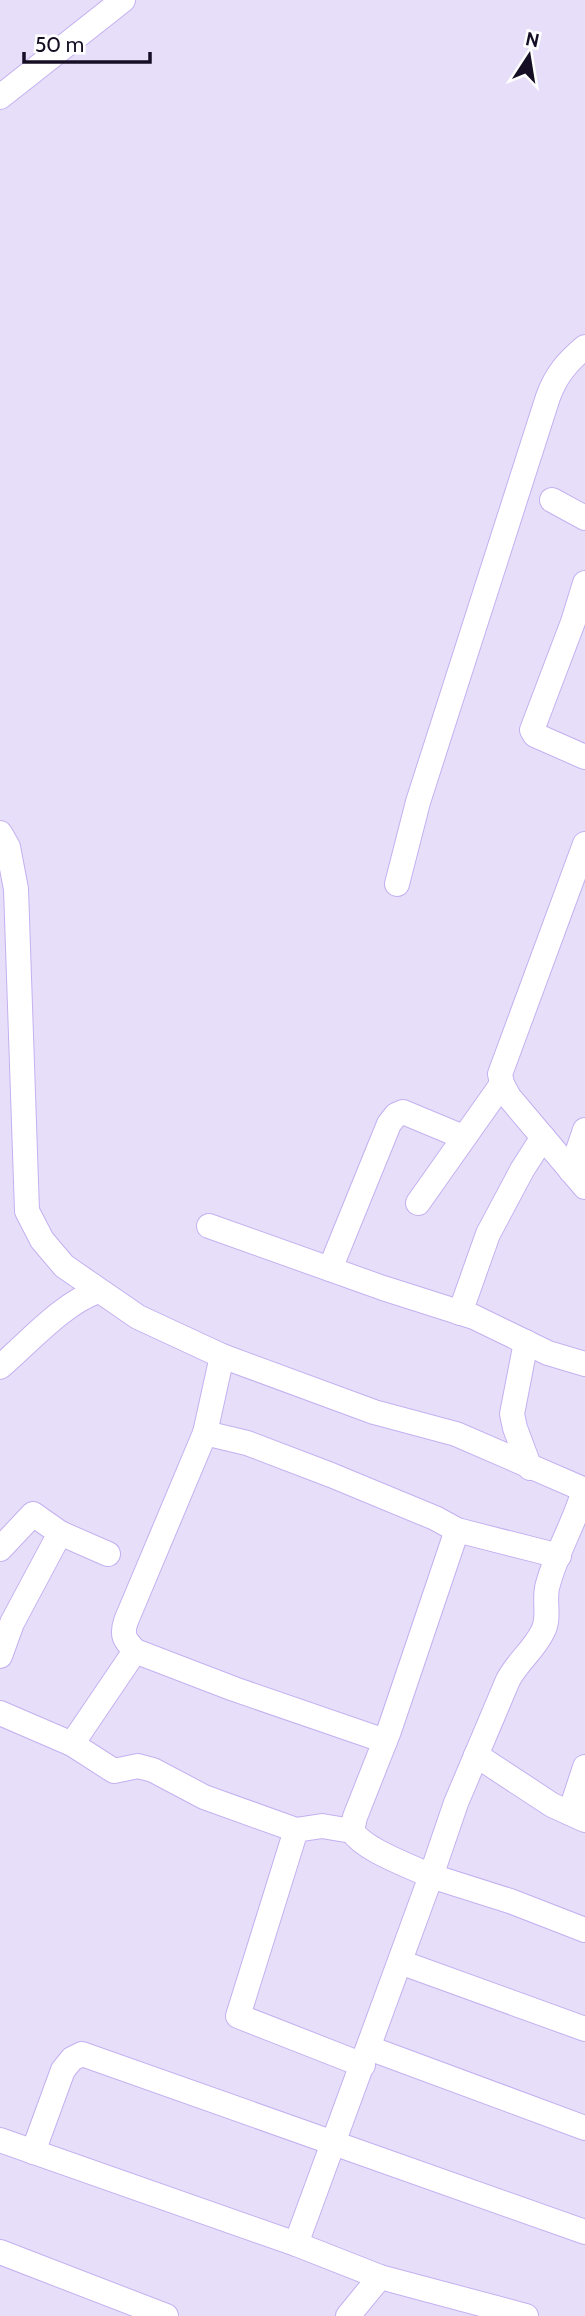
<svg xmlns="http://www.w3.org/2000/svg" width="585" height="2316" font-family="Cabin,sans-serif">
  <style>
    .lines { fill: none; stroke-linecap: round; stroke-linejoin: round }
    .minor-casing { stroke: #c4b0f0; stroke-width: 26 }
    .minor { stroke: #fff; stroke-width: 24 }
  </style>
  <rect width="100%" height="100%" fill="#e7dffa"/>
  <g class="lines">
    <defs>
      <g id="minor">
        <path d="M0 97 123 0"/>
        <path d="M552 500 585 518"/>
        <path d="M585 583 573 622 532 730 535 735 585 757"/>
        <path d="M0 833 8 847 16 889 27 1211 42 1240 64 1266 138 1317 222 1356 374 1412 456 1434 585 1490"/>
        <path d="M585 844 500 1074 502 1084 509 1097 585 1187"/>
        <path d="M397 884 418 802 548 397C556 375 567 362 585 347"/>
        <path d="M571 1171 585 1130"/>
        <path d="M418 1203 502 1084"/>
        <path d="M209 1226 383 1288 474 1317 548 1353 585 1364"/>
        <path d="M330 1269 389 1124 396 1115 403 1112 463 1137"/>
        <path d="M460 1313 488 1234 522 1170 543 1137"/>
        <path d="M526 1342 512 1414 515 1428 530 1468"/>
        <path d="M222 1356 205 1433 247 1443 331 1475 435 1518 457 1530 559 1556"/>
        <path d="M0 1367C29 1342 62 1304 98 1291"/>
        <path d="M205 1433 126 1621C121 1636 125 1640 135 1651L234 1689 385 1741"/>
        <path d="M584 1490C575 1523 555 1554 547 1588 544 1603 550 1617 543 1631 534 1650 518 1661 508 1680L456 1803 431 1876 510 1901 585 1930"/>
        <path d="M60 1533 108 1554"/>
        <path d="M0 1549 33 1514 60 1533 12 1623 0 1656"/>
        <path d="M135 1651 72 1744 114 1771 138 1766 153 1770 204 1797 296 1830"/>
        <path d="M0 1713 72 1744"/>
        <path d="M476 1755 552 1805 585 1820"/>
        <path d="M570 1813 585 1767"/>
        <path d="M352 1831 322 1826 296 1830 238 2016 363 2065"/>
        <path d="M400 1962 585 2029"/>
        <path d="M369 2048 585 2128"/>
        <path d="M0 2140 296 2244 380 2277 526 2316"/>
        <path d="M33 2152 63 2070 72 2059 82 2054 585 2232"/>
        <path d="M296 2244 431 1876C410 1866 364 1850 352 1831L355 1817 389 1731 457 1530"/>
        <path d="M0 2252 166 2316"/>
        <path d="M348 2316 380 2277"/>
      </g>
    </defs>
    <use href="#minor" class="minor-casing"/>
    <use href="#minor" class="minor"/>
  </g>
  <g transform="translate(529 56) rotate(12)" stroke="#ffffff" stroke-width="5" paint-order="stroke">
  <path d="M0-5L12 26L0 18L-12 26Z" fill="#160e24"/>
  <text y="-10" font-size="19" font-weight="bold" text-anchor="middle" fill="#160e24">N</text>
  </g>
  <path d="M24 52v10h126v-10" fill="none" stroke="#160e24" stroke-width="3.5"/>
  <text x="35" y="52" font-size="21" fill="#160e24" stroke="#ffffff" stroke-width="5" paint-order="stroke">50 m</text>
</svg>
